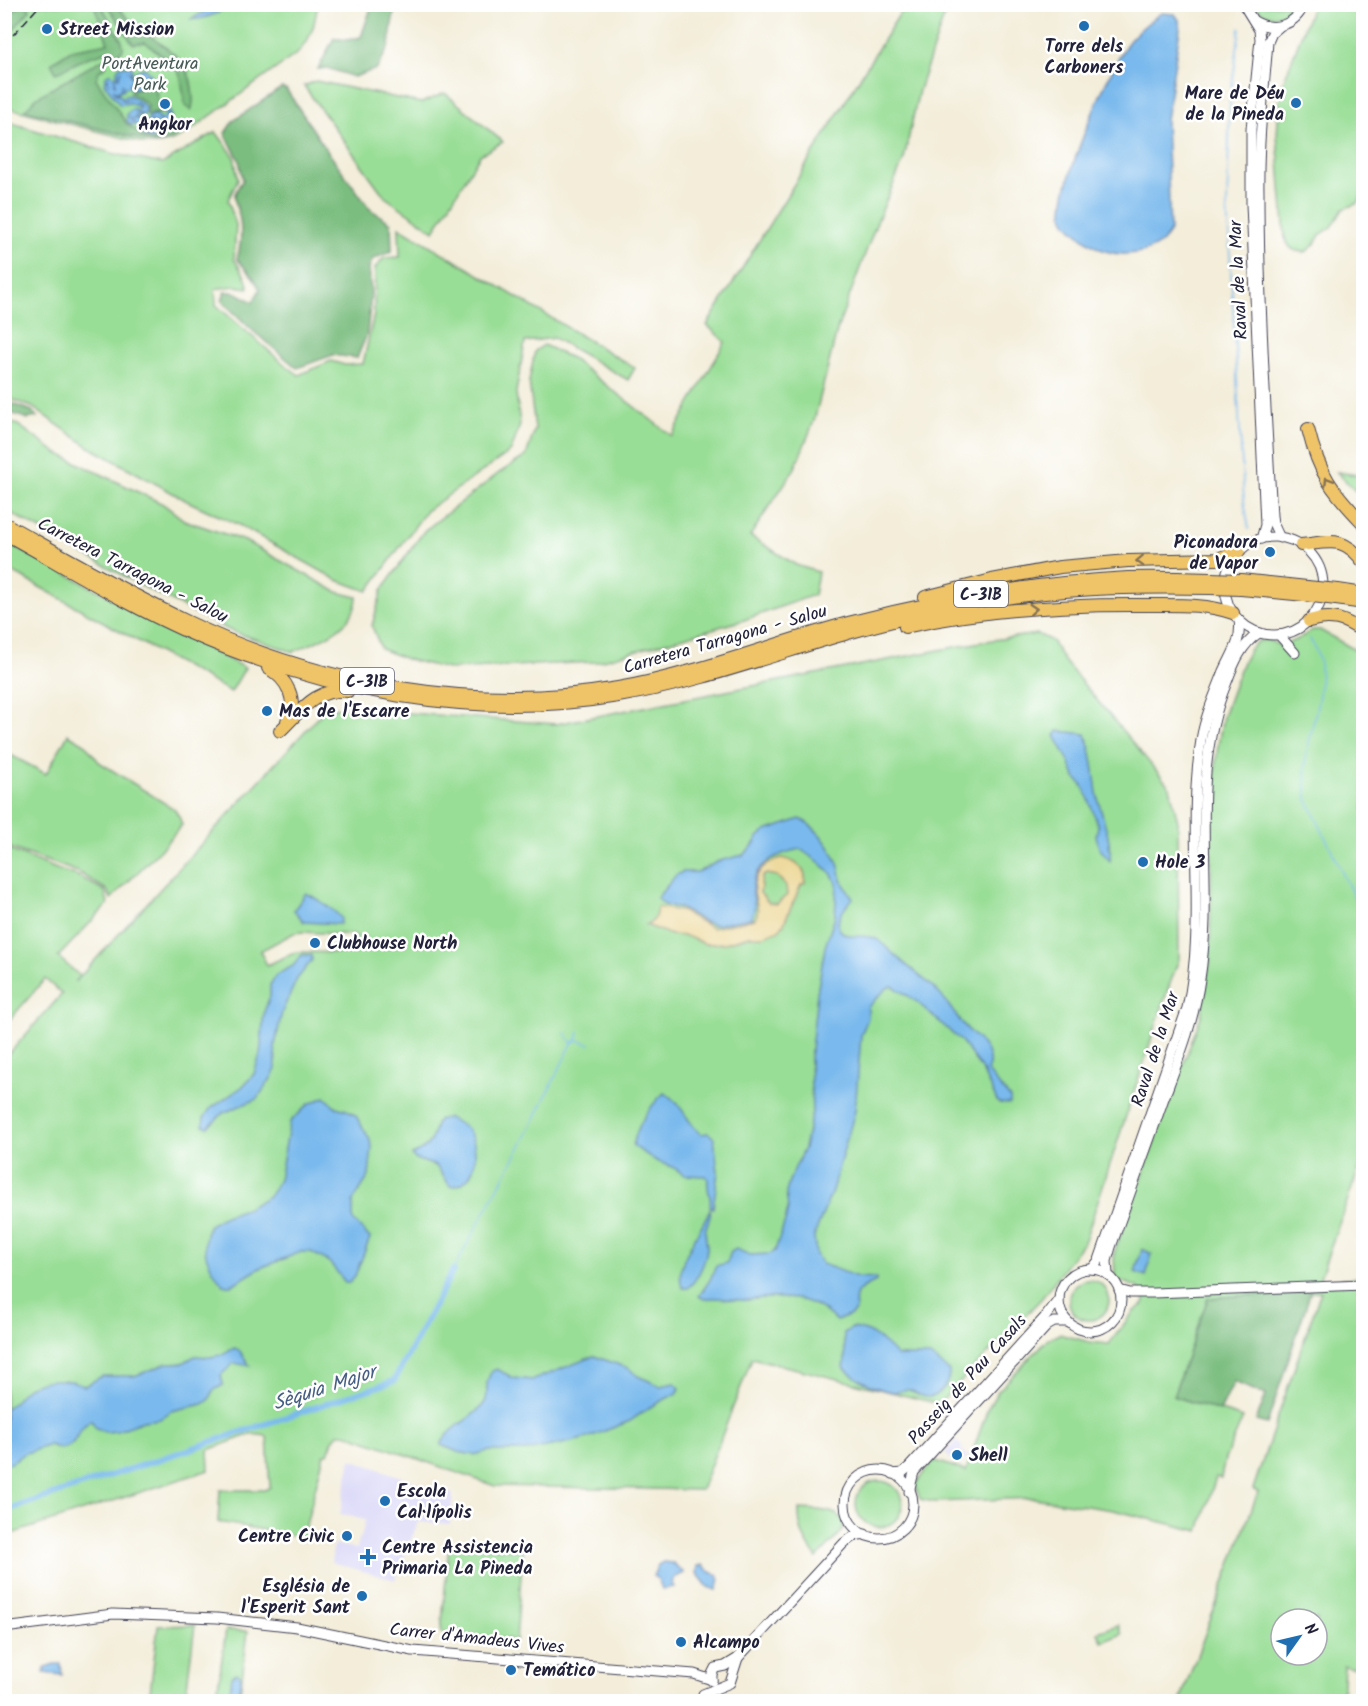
<svg xmlns="http://www.w3.org/2000/svg" width="1368" height="1706" font-family="Kalam,sans-serif">
  <style>
    .built { fill: #d9d7f7 }
    .green { fill: #99de96; stroke: #5e8068; stroke-width: 1.5; fill-rule: evenodd }
    .forest { fill: #7abd7f; stroke: #4e705d; stroke-width: 1.5 }
    .sand { fill: #eeda9e; stroke: #887e6c; stroke-width: 1.5; fill-rule: evenodd }
    .water { fill: #79b9ed; stroke: #4e6e94; stroke-width: 1.5 }
    .lines { fill: none; stroke-linecap: round; stroke-linejoin: round }
    .stream { stroke: #79b9ed; stroke-width: 1.5 }
    .canal { stroke: #79b9ed; stroke-width: 6 }
    .ferry { stroke: #455e82; stroke-width: 1.5; stroke-dasharray: 8 6; stroke-linecap: butt }
    .tertiary-casing { stroke: #414053; stroke-width: 11 }
    .trunk-casing { stroke: #414053; stroke-width: 14 }
    .tertiary { stroke: #fff; stroke-width: 9 }
    .trunk { stroke: #efc469; stroke-width: 12 }
    .rail { stroke: #22223b; stroke-width: 1.5; stroke-dasharray: 9 4.5; stroke-linecap: butt }
    .trunk-bridge-casing { stroke: #414053; stroke-width: 14; stroke-linecap: butt }
    .trunk-bridge { stroke: #efc469; stroke-width: 12 }
    .oneway { stroke: #887352 }
    .poi-dot { fill: #1f6fb2; stroke: #fff; stroke-width: 2 }
    .labels { text-anchor: middle; stroke-width: 5; stroke-linejoin: round; paint-order: stroke }
    .shield { fill: #fff; stroke: #646476; stroke-width: 1.5 }
    .shield-label { font-size: 16px; font-weight: bold; fill: #22223b }
    .poi-label { font-size: 18px; font-weight: bold; fill: #22223b; stroke: #fff; text-anchor: start }
    .park-label { font-size: 18px; fill: #465a56; stroke: #fff }
    .street-label { font-size: 18px; fill: #22223b; stroke: #fff }
    .water-label { font-size: 20px; font-style: italic; fill: #455e82; stroke: #fff }
  </style>
  <rect width="100%" height="100%" fill="#fff"/>
  <filter id="ink" filterUnits="userSpaceOnUse"><feTurbulence type="fractalNoise" baseFrequency=".0167" numOctaves="2"/><feDisplacementMap in="SourceGraphic" scale="12" xChannelSelector="R" yChannelSelector="G"/><feConvolveMatrix kernelMatrix="1 2 1 2 8 2 1 2 1" color-interpolation-filters="sRGB"/></filter>
  <filter id="wash" filterUnits="userSpaceOnUse"><feTurbulence type="fractalNoise" baseFrequency=".008" numOctaves="4" result="noise"/><feDisplacementMap in="SourceGraphic" scale="24" xChannelSelector="R" yChannelSelector="G"/><feGaussianBlur stdDeviation="1.35" result="paint"/><feColorMatrix in="noise" values="0 0 0 0 0 0 0 0 0 0 0 0 0 0 0 0 0 1.4 0 .05"/><feComposite in="paint" operator="in"/></filter>
  <g filter="url(#wash)">
    <rect width="100%" height="100%" fill="#f3edd9"/>
    <g class="built">
      <path d="M956 1441 963 1447 961 1449 968 1456 960 1465 954 1460 955 1458 951 1460 945 1453Z"/>
      <path d="M351 1459 432 1488 453 1494 450 1524 418 1522 395 1580 331 1562 334 1544 357 1549 359 1538H361L365 1520 340 1514Z"/>
    </g>
    <g class="green">
      <path d="M1313 4 1346 5 1363 10V187L1360 200 1356 204 1343 209 1332 227 1320 235 1314 245 1306 252C1294 252 1289 249 1285 238L1277 135 1280 91Z"/>
      <path d="M4 5H318L313 28 308 39 299 52 184 135C170 143 160 146 143 143L5 107Z"/>
      <path d="M905 5H948L919 90 904 159 877 222 838 327 814 421 795 468 750 536 796 565 818 572 814 595 744 620 596 662 448 669 406 659 381 649 372 626 382 590 424 531 499 473 526 456 535 429 529 381 535 351 544 345 571 358 672 436 725 342 707 325Z"/>
      <path d="M1255 5H1292C1282 19 1265 20 1255 5Z"/>
      <path d="M316 81 421 103 445 93 503 142 480 155 434 231 385 197 304 86Z"/>
      <path d="M5 121 111 153 162 164 216 132 234 156 238 179 228 200 236 225 234 259 245 276 249 288 235 286 215 289 216 305 284 364 299 375 331 361 345 365 363 364 374 314 375 268 384 258 400 257 399 227 635 368 628 380 554 338 525 342 516 392 520 425 511 451 426 511 368 591 337 580 241 526 187 501 88 446 32 407 5 397Z"/>
      <path d="M5 421 18 425 57 453 163 504 184 520 245 541 337 592 357 597C355 629 319 640 293 652L231 631 146 588 5 510Z"/>
      <path d="M1337 472 1363 476V499Z"/>
      <path d="M4 541 245 668 231 692 5 568Z"/>
      <path d="M1312 630H1320L1364 655 1363 1157 1319 1280 1363 1277V1669L1344 1666 1342 1701H1180L1258 1492 1253 1489 1321 1291 1208 1298 1173 1396 1243 1418 1225 1459 1221 1478 1216 1477 1199 1531 1113 1510 1033 1498 935 1502 920 1499 915 1485 933 1460 966 1471 988 1408 998 1391 1048 1339 1059 1334 1090 1342 1109 1344 1134 1311 1145 1303 1139 1288 1115 1279 1114 1253 1201 1016 1210 961 1212 803 1217 752 1223 716 1242 664 1250 649 1258 641 1268 640 1281 646 1300 638ZM1281 1619H1317V1655H1281Z"/>
      <path d="M1037 634 1052 641 1064 661 1170 787 1178 822 1179 959 1167 992 1085 1240 1042 1298 939 1404 752 1358 701 1490 495 1486 347 1434H338L333 1440 328 1454H324L303 1537 218 1522 220 1490H265L270 1487 267 1436 251 1434 208 1450 209 1470 5 1536V1058L62 994 45 979 5 1025V848L59 870 78 876 105 891 108 904 58 957 80 976 75 982 327 707 556 724 986 641ZM302 932 356 935V953L296 952 267 965 260 951 294 933Z"/>
      <path d="M68 734 85 744 99 762 174 809 179 816 182 825 163 847 111 899 107 890 78 872 5 846V752L46 774Z"/>
      <circle cx="1089" cy="1300" r="20"/>
      <circle cx="879" cy="1504" r="23"/>
      <path d="M799 1509C810 1510 855 1508 841 1532 835 1541 824 1550 817 1558 805 1542 798 1529 799 1509Z"/>
      <path d="M449 1544 523 1550 516 1640 441 1633Z"/>
      <path d="M195 1625 185 1701H149L158 1626Z"/>
      <path d="M1118 1625 1122 1634 1102 1642 1098 1632Z"/>
      <path d="M226 1630 248 1631 239 1701 216 1702Z"/>
    </g>
    <g class="forest">
      <path d="M7 5H14L15 10 21 5H27L30 10 5 39V16L7 11Z"/>
      <path d="M94 5H101L122 41 123 49 116 56 109 51 86 58 56 73 51 63 71 50 108 43Z"/>
      <path d="M107 5H117C136 36 188 47 192 88 193 97 194 103 191 111L185 105 181 78 173 61 166 59 145 42 133 44Z"/>
      <path d="M372 5H395L389 46 377 69 354 77 327 68 318 69 334 38 347 40 361 37Z"/>
      <path d="M103 59 106 66 99 71 96 79 127 124C133 130 138 130 144 138L153 139 158 136 159 127 169 128 177 132 174 137 166 141 157 143 25 110 37 97Z"/>
      <path d="M144 86 155 88 161 113 147 115 148 105C143 99 133 97 130 91Z"/>
      <path d="M281 88 286 89 328 152 370 209 391 223 392 251 373 259 369 267 371 293 367 334 357 358 333 355 297 368 252 330 222 301 225 291 237 293 253 302 260 289 253 277 237 259C241 245 242 234 240 220 237 200 228 200 243 180L239 160 225 133 233 121Z"/>
      <path d="M5 401 32 411 37 417 28 419 5 411Z"/>
      <path d="M1311 1291 1267 1424 1256 1421 1266 1395 1234 1382 1220 1411 1173 1396 1208 1298Z"/>
    </g>
    <path class="sand" d="M782 858C795 861 807 868 805 883L801 885 783 925 779 930 764 936H749L725 943 705 944 686 936 671 935 646 925C655 922 656 915 657 907L681 911 712 928 755 919C761 908 755 902 754 891 752 874 766 862 782 858ZM766 874 777 876 786 886 787 895 777 904 769 903 760 893 762 877Z"/>
    <g class="water">
      <path d="M218 5H224L218 13C209 16 199 21 191 19Z"/>
      <path d="M1161 13 1175 14 1179 20 1180 28 1166 120 1170 231C1159 255 1120 259 1098 248 1090 244 1082 238 1076 232 1071 228 1066 223 1064 218 1055 193 1111 62 1130 40 1138 30 1150 21 1161 13Z"/>
      <path d="M120 66H130L132 69V83L135 82 136 71 144 68 151 74V79H159L164 87C157 88 150 88 146 83L145 76 142 75 137 88 125 87 123 91H117L121 97 130 95 144 105 146 112 144 115 133 118 146 121 149 133 151 131 148 124V117L155 115 163 119 165 118 164 112 170 111 171 120 170 124 163 126 154 122 157 131 156 136 151 139 144 135 141 125H131L127 121V114L132 109 137 111 139 108 130 103 120 105 104 83 106 76 110 73 117 78V70Z"/>
      <path d="M1058 731 1086 734C1093 755 1094 772 1097 793 1101 817 1112 837 1110 861L1099 848 1096 835 1098 826 1088 797 1082 785 1075 777 1069 761 1055 736Z"/>
      <path d="M800 819C819 827 842 861 841 880L853 898C843 909 826 931 852 936 863 937 870 935 880 941 896 958 916 972 934 988 945 998 953 1013 963 1024 973 1037 997 1050 987 1071L1010 1098V1104L998 1103 982 1070 962 1042 916 1001 893 986 887 988 868 1007V1018L861 1035 855 1111 831 1194 814 1236 816 1255 822 1264 857 1277 876 1278V1281C860 1289 853 1290 856 1310L851 1315 836 1321C814 1298 794 1297 764 1298 756 1298 748 1301 741 1300 728 1300 716 1296 704 1299L699 1296 710 1280 716 1266 727 1263 731 1252 736 1249 750 1255 770 1254 775 1251 786 1218 788 1208 786 1193 789 1181 804 1148 812 1112 810 1059 817 993 825 947 835 916 837 884 831 873 819 862 800 849C779 853 752 864 753 890 753 903 758 905 751 918L715 925 705 922 678 907 666 906 657 898 676 875 683 872H698L719 861 743 855 752 847 758 837 766 831Z"/>
      <path d="M306 893C316 898 336 911 341 918L340 924 304 922 294 910Z"/>
      <path d="M302 955H311L312 960 297 979 282 1012 275 1045 276 1069 270 1080 257 1099 223 1113 208 1127 203 1125 204 1118 210 1109 242 1087 254 1074 260 1055 264 1012 270 996V985L276 975 293 966Z"/>
      <path d="M664 1093C682 1102 686 1122 701 1134L708 1133 714 1138 718 1172 713 1208 710 1206C712 1196 706 1190 708 1179L705 1176 684 1175 673 1167 658 1162 633 1146C637 1126 649 1107 664 1093Z"/>
      <path d="M325 1097 336 1107 347 1110 356 1116 369 1138 372 1147 369 1176 353 1201V1220L370 1238 355 1276 349 1282H345L329 1262 311 1252H301L260 1268 232 1285H223C208 1265 199 1250 209 1225L225 1216 248 1208 269 1196 279 1180 290 1122 309 1104Z"/>
      <path d="M448 1118C454 1121 464 1125 468 1130 481 1148 477 1187 450 1186L436 1166 415 1159 412 1155C434 1145 430 1140 438 1120Z"/>
      <path d="M710 1209C712 1217 708 1220 706 1228 704 1234 707 1241 707 1248 706 1261 698 1279 688 1288H683C671 1267 702 1230 710 1209Z"/>
      <path d="M1142 1249 1152 1254 1146 1276 1135 1272Z"/>
      <path d="M852 1328C871 1329 885 1343 897 1356H930L949 1371C950 1382 940 1398 927 1397 921 1397 916 1392 909 1390 904 1389 900 1392 895 1392 879 1391 855 1379 844 1368 847 1355 843 1345 844 1333Z"/>
      <path d="M234 1348 239 1350 250 1366 234 1363 221 1375 223 1385 214 1390 209 1400 203 1404 171 1411 160 1419 143 1421 117 1431 106 1432 96 1428 91 1420C74 1429 77 1458 50 1445L23 1454 11 1463 5 1465V1408C15 1404 18 1395 26 1389 40 1378 70 1377 85 1386L102 1376H134L156 1368 166 1363H183L195 1356 211 1357 224 1354Z"/>
      <path d="M594 1356 628 1368 638 1376 660 1386 675 1383 680 1388 677 1393 652 1406 630 1421 587 1438 566 1443 525 1451H488L474 1455 458 1452 441 1445C448 1428 470 1420 482 1406 489 1399 486 1393 487 1384 487 1379 490 1375 492 1371L497 1369 513 1378 533 1380Z"/>
      <path d="M663 1562 673 1563 684 1573 674 1578 672 1583 674 1587 662 1589 658 1579 653 1576 658 1565Z"/>
      <path d="M703 1565 709 1571 718 1575 720 1579 717 1590 708 1587 697 1573 698 1566Z"/>
      <path d="M54 1664H61L62 1675 44 1673 45 1667Z"/>
      <path d="M237 1673 241 1676 238 1699 236 1701H231L229 1699 232 1676Z"/>
    </g>
    <g class="lines">
      <g class="stream">
        <path d="M1240 28 1230 101 1227 205 1244 501 1249 529"/>
        <path d="M1310 639C1314 647 1319 655 1320 665 1323 695 1311 727 1306 757 1304 772 1306 785 1307 799L1364 918"/>
        <path d="M565 1033 572 1043"/>
        <path d="M577 1040 579 1032"/>
        <path d="M453 1270 523 1142 572 1043 577 1040 590 1044"/>
      </g>
      <path class="canal" d="M4 1511 394 1381 453 1270"/>
      <path class="ferry" d="M160 87 158 83 150 82 147 74 143 72 137 75 136 84 131 85 129 81 131 73 125 69 120 72 119 78 123 85 121 89 115 87V80L113 77H110L107 80 121 100 131 99 142 108 141 114H133L130 118 133 122 143 123 145 133 148 135H152L154 132 151 120 156 118 163 123 167 122 169 118 167 112"/>
    </g>
  </g>
  <g filter="url(#ink)">
    <g class="lines">
      <defs>
        <g id="tertiary">
          <path d="M1243 4 1259 30 1260 39 1251 129V204L1265 525 1261 539"/>
          <path d="M1254 21C1273 32 1296 26 1304 4"/>
          <path d="M1279 27 1272 33 1268 42C1264 92 1258 142 1259 192 1259 300 1266 409 1272 516L1273 523 1280 538"/>
          <circle cx="1274" cy="586" r="49"/>
          <path d="M1279 635 1295 653"/>
          <circle cx="1090" cy="1300" r="31"/>
          <path d="M1092 1269 1099 1260 1187 1008C1207 919 1186 829 1201 740 1205 716 1215 694 1224 671 1232 653 1242 641 1239 620"/>
          <path d="M1108 1275 1107 1261 1111 1247C1128 1199 1146 1150 1163 1101 1178 1061 1194 1022 1200 979 1216 877 1186 782 1227 682 1234 663 1242 644 1259 633"/>
          <path d="M1119 1290 1130 1293H1153L1364 1285"/>
          <circle cx="879" cy="1504" r="34"/>
          <path d="M893 1474 902 1473 909 1467 1046 1316 1059 1299"/>
          <path d="M909 1492 914 1472 1047 1326 1054 1322H1068"/>
          <path d="M4 1628 113 1614 217 1618 297 1627 413 1651 694 1674 712 1680"/>
          <path d="M712 1681V1674L715 1668 725 1666 738 1658 844 1543 854 1536 865 1534"/>
          <path d="M703 1694 730 1683 738 1658"/>
        </g>
        <g id="trunk">
          <path d="M1308 429C1319 474 1332 491 1364 524"/>
          <path d="M4 523C65 557 125 592 188 622 316 684 477 713 618 688 697 674 771 644 848 623 940 599 1033 583 1128 578 1155 577 1183 578 1210 579"/>
          <path d="M4 533C64 566 125 604 188 632 321 691 472 721 618 696 697 683 772 655 848 633 919 613 992 597 1065 591 1113 587 1161 587 1210 588"/>
          <path d="M1301 545C1330 542 1344 535 1364 563"/>
          <path d="M1241 580 1307 587"/>
          <path d="M1241 589 1305 595"/>
          <path d="M1338 590 1364 594"/>
          <path d="M925 597 992 580 1060 567 1128 561 1217 559 1239 551"/>
          <path d="M1336 599 1364 603"/>
          <path d="M1309 621C1332 614 1344 619 1364 632"/>
          <path d="M905 627C984 609 1069 604 1151 605 1179 605 1206 604 1233 613"/>
          <path d="M268 668C287 679 299 700 287 721"/>
          <path d="M280 731C302 710 315 688 348 691"/>
        </g>
      </defs>
      <use href="#tertiary" class="tertiary-casing"/>
      <use href="#trunk" class="trunk-casing"/>
      <use href="#tertiary" class="tertiary"/>
      <use href="#trunk" class="trunk"/>
      <path class="rail" d="M4 45 41 4"/>
      <defs>
        <g id="trunk-bridge">
          <path d="M1210 579 1241 580"/>
          <path d="M1307 587 1338 590"/>
          <path d="M1210 588 1241 589"/>
          <path d="M1305 595 1336 599"/>
        </g>
      </defs>
      <use href="#trunk-bridge" class="trunk-bridge-casing"/>
      <use href="#trunk-bridge" class="trunk-bridge"/>
    </g>
    <defs><path id="oneway-chevron" d="M-2-3.5L2.5 0L-2 3.5" fill="none" stroke-width="1.6" stroke-linecap="round" stroke-linejoin="round" transform="scale(1.5)"/></defs>
    <g class="oneway">
      <use href="#oneway-chevron" transform="translate(1328 481) rotate(-122)"/>
      <use href="#oneway-chevron" transform="translate(1140 561) rotate(178)"/>
      <use href="#oneway-chevron" transform="translate(1033 609) rotate(-4)"/>
    </g>
  </g>
  <g class="poi-dot">
    <circle cx="1084" cy="26" r="6"/>
    <circle cx="47" cy="29" r="6"/>
    <circle cx="1296" cy="103" r="6"/>
    <circle cx="165" cy="104" r="6"/>
    <circle cx="1270" cy="552" r="6"/>
    <circle cx="267" cy="711" r="6"/>
    <circle cx="1143" cy="862" r="6"/>
    <circle cx="315" cy="943" r="6"/>
    <circle cx="957" cy="1455" r="6"/>
    <circle cx="385" cy="1501" r="6"/>
    <circle cx="347" cy="1536" r="6"/>
    <path d="M365 1548h6v6h6v6h-6v6h-6v-6h-6v-6h6z"/>
    <circle cx="362" cy="1596" r="6"/>
    <circle cx="681" cy="1642" r="6"/>
    <circle cx="511" cy="1670" r="6"/>
  </g>
  <g class="labels">
    <g class="shield">
      <rect x="954" y="581" width="54" height="26" rx="4.5"/>
      <rect x="340" y="668" width="54" height="26" rx="4.5"/>
    </g>
    <g class="shield-label">
      <text x="981" y="600">C-31B</text>
      <text x="367" y="687">C-31B</text>
    </g>
    <g class="poi-label">
      <text x="59" y="35">Street Mission</text>
      <text x="1084" y="52" text-anchor="middle">Torre dels<tspan x="1084" dy="21">Carboners</tspan></text>
      <text x="1284" y="99" text-anchor="end">Mare de Déu<tspan x="1284" dy="21">de la Pineda</tspan></text>
      <text x="165" y="130" text-anchor="middle">Angkor</text>
      <text x="1258" y="548" text-anchor="end">Piconadora<tspan x="1258" dy="21">de Vapor</tspan></text>
      <text x="279" y="717">Mas de l'Escarre</text>
      <text x="1155" y="868">Hole 3</text>
      <text x="327" y="949">Clubhouse North</text>
      <text x="969" y="1461">Shell</text>
      <text x="397" y="1497">Escola<tspan x="397" dy="21">Cal·lípolis</tspan></text>
      <text x="335" y="1542" text-anchor="end">Centre Civic</text>
      <text x="382" y="1553">Centre Assistencia<tspan x="382" dy="21">Primaria La Pineda</tspan></text>
      <text x="350" y="1592" text-anchor="end">Església de<tspan x="350" dy="21">l'Esperit Sant</tspan></text>
      <text x="693" y="1648">Alcampo</text>
      <text x="523" y="1676">Temático</text>
    </g>
    <g class="park-label">
      <text x="150" y="69">PortAventura<tspan x="150" dy="21">Park</tspan></text>
    </g>
    <g class="street-label">
      <text transform="translate(1238 280) rotate(-93)" y="6">Raval de la Mar</text>
      <text transform="translate(133 570) rotate(27)" y="6">Carretera Tarragona - Salou</text>
      <text transform="translate(725 639) rotate(-16)" y="6">Carretera Tarragona - Salou</text>
      <text transform="translate(1155 1049) rotate(-72)" y="6">Raval de la Mar</text>
      <text transform="translate(967 1379) rotate(-48)" y="6">Passeig de Pau Casals</text>
      <text transform="translate(477 1638) rotate(6)" y="6">Carrer d'Amadeus Vives</text>
    </g>
    <g class="water-label">
      <text transform="translate(324 1387) rotate(-18)" y="7">Sèquia Major</text>
    </g>
  </g>
  <rect width="1368" height="1706" fill="none" stroke="#fff" stroke-width="24"/>
  <g transform="translate(1299 1637) rotate(56)"><circle r="28" fill="#ffffff" stroke="#a7a7b1" stroke-width="1.5"/>
  <path d="M0-4.5L10 22L0 15L-10 22Z" fill="#1f6fb2"/>
  <text y="-9" font-size="16" font-weight="bold" text-anchor="middle" fill="#22223b">N</text>
  </g>
</svg>
